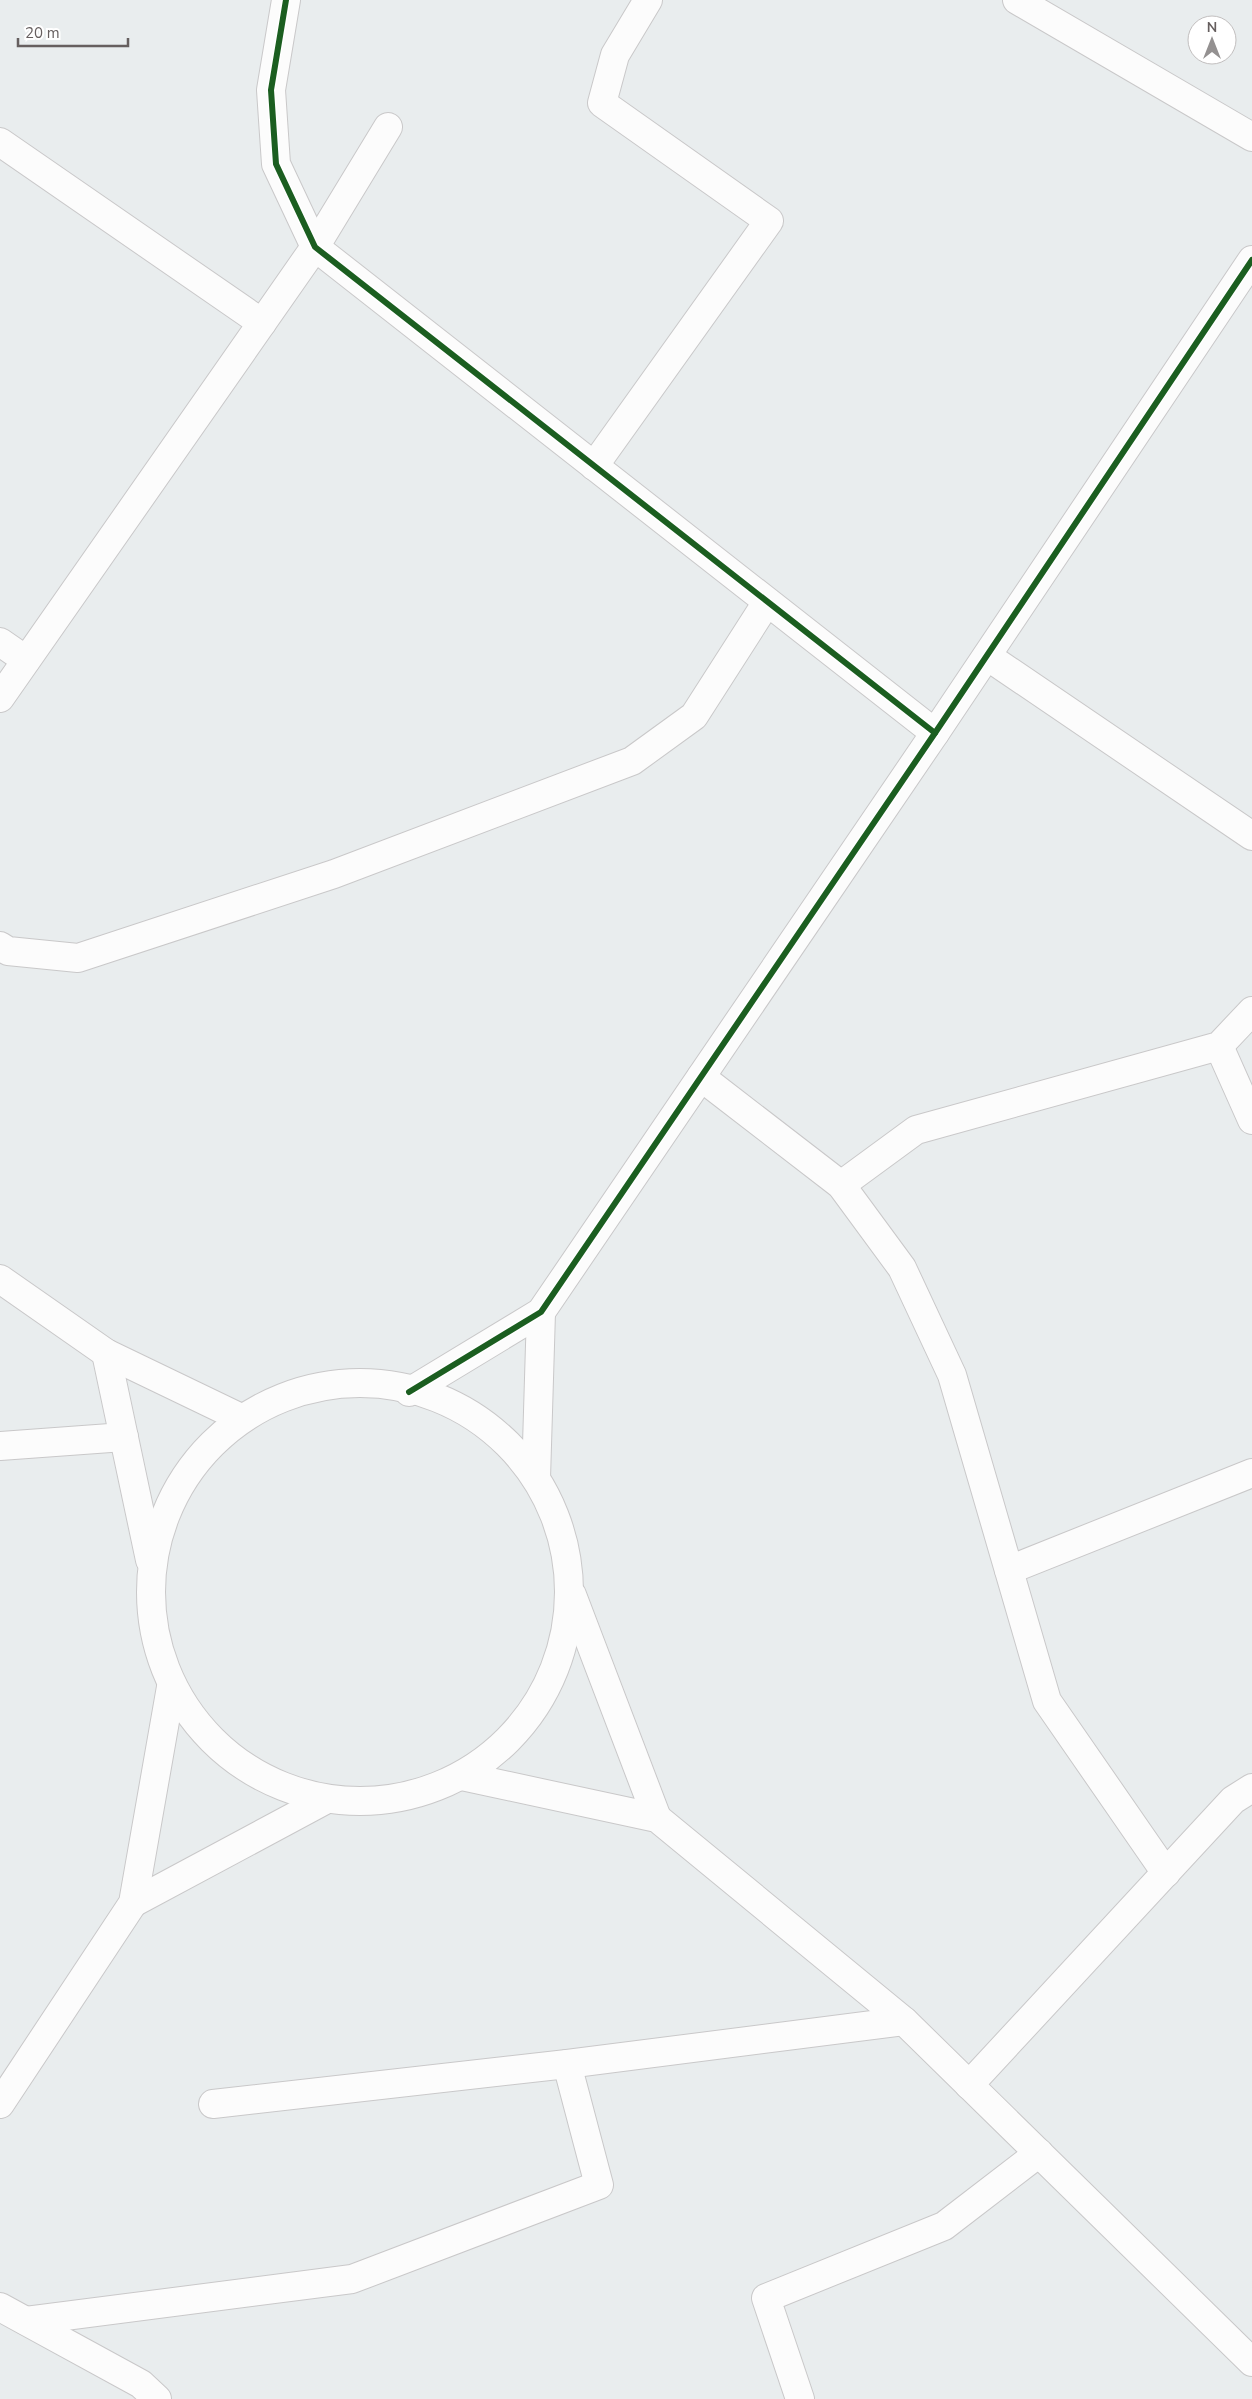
<svg xmlns="http://www.w3.org/2000/svg" width="1252" height="2399" font-family="'Nunito Sans',sans-serif">
  <style>
    .lines { fill: none; stroke-linecap: round; stroke-linejoin: round }
    .minor-casing { stroke: #c9c8c9; stroke-width: 30 }
    .minor { stroke: #fcfcfc; stroke-width: 28 }
    .cycleway-casing { stroke: #fff; stroke-width: 9 }
    .cycleway { stroke: #1b5e20; stroke-width: 6 }
  </style>
  <rect width="100%" height="100%" fill="#e9edee"/>
  <g class="lines">
    <defs>
      <g id="minor">
        <path d="M286 0 271 90 276 164 315 247 935 733"/>
        <path d="M1017 0 1252 137"/>
        <path d="M0 142 262 323"/>
        <path d="M594 466 769 221 602 103 615 55 648 0"/>
        <path d="M0 642 26 660"/>
        <path d="M987 656 1252 836"/>
        <path d="M0 698 315 247 388 127"/>
        <path d="M0 946 8 951 78 958 334 874 632 761 694 716 767 602"/>
        <path d="M1219 1046 1252 1120"/>
        <path d="M701 1077 841 1185 902 1268 952 1375 1047 1701 1166 1873"/>
        <path d="M841 1185 916 1130 1219 1046 1252 1011"/>
        <path d="M0 1279 106 1353 241 1418"/>
        <path d="M106 1353 150 1560"/>
        <circle cx="360" cy="1592" r="209"/>
        <path d="M409 1392 541 1312 935 733 1252 260"/>
        <path d="M0 1446 124 1437"/>
        <path d="M536 1478 541 1312"/>
        <path d="M1009 1570 1252 1473"/>
        <path d="M572 1595 657 1818"/>
        <path d="M462 1776 657 1818 904 2021 1252 2362"/>
        <path d="M133 1903 327 1799"/>
        <path d="M969 2085 1233 1800 1252 1788"/>
        <path d="M0 2104 133 1903 171 1687"/>
        <path d="M213 2104 567 2064 904 2021"/>
        <path d="M0 2307 141 2384 157 2399"/>
        <path d="M26 2321 352 2279 599 2185 567 2064"/>
        <path d="M800 2399 766 2298 944 2226 1039 2153"/>
      </g>
    </defs>
    <use href="#minor" class="minor-casing"/>
    <use href="#minor" class="minor"/>
    <defs>
      <g id="cycleway">
        <path d="M286 0 271 90 276 164 315 247 935 733"/>
        <path d="M409 1392 541 1312 935 733 1252 260"/>
      </g>
    </defs>
    <use href="#cycleway" class="cycleway-casing"/>
    <use href="#cycleway" class="cycleway"/>
  </g>
  <g transform="translate(1212 40)"><circle r="24" fill="#ffffff" stroke="#c2bfbf"/>
  <path d="M0-4L9 19L0 12L-9 19Z" fill="#949191"/>
  <text y="-8" font-size="14" font-weight="bold" text-anchor="middle" fill="#665f5f">N</text>
  </g>
  <path d="M18 38v8h110v-8" fill="none" stroke="#665f5f" stroke-width="2.5"/>
  <text x="25" y="38" font-size="15" fill="#665f5f" stroke="#ffffff" stroke-width="4" paint-order="stroke">20 m</text>
</svg>
